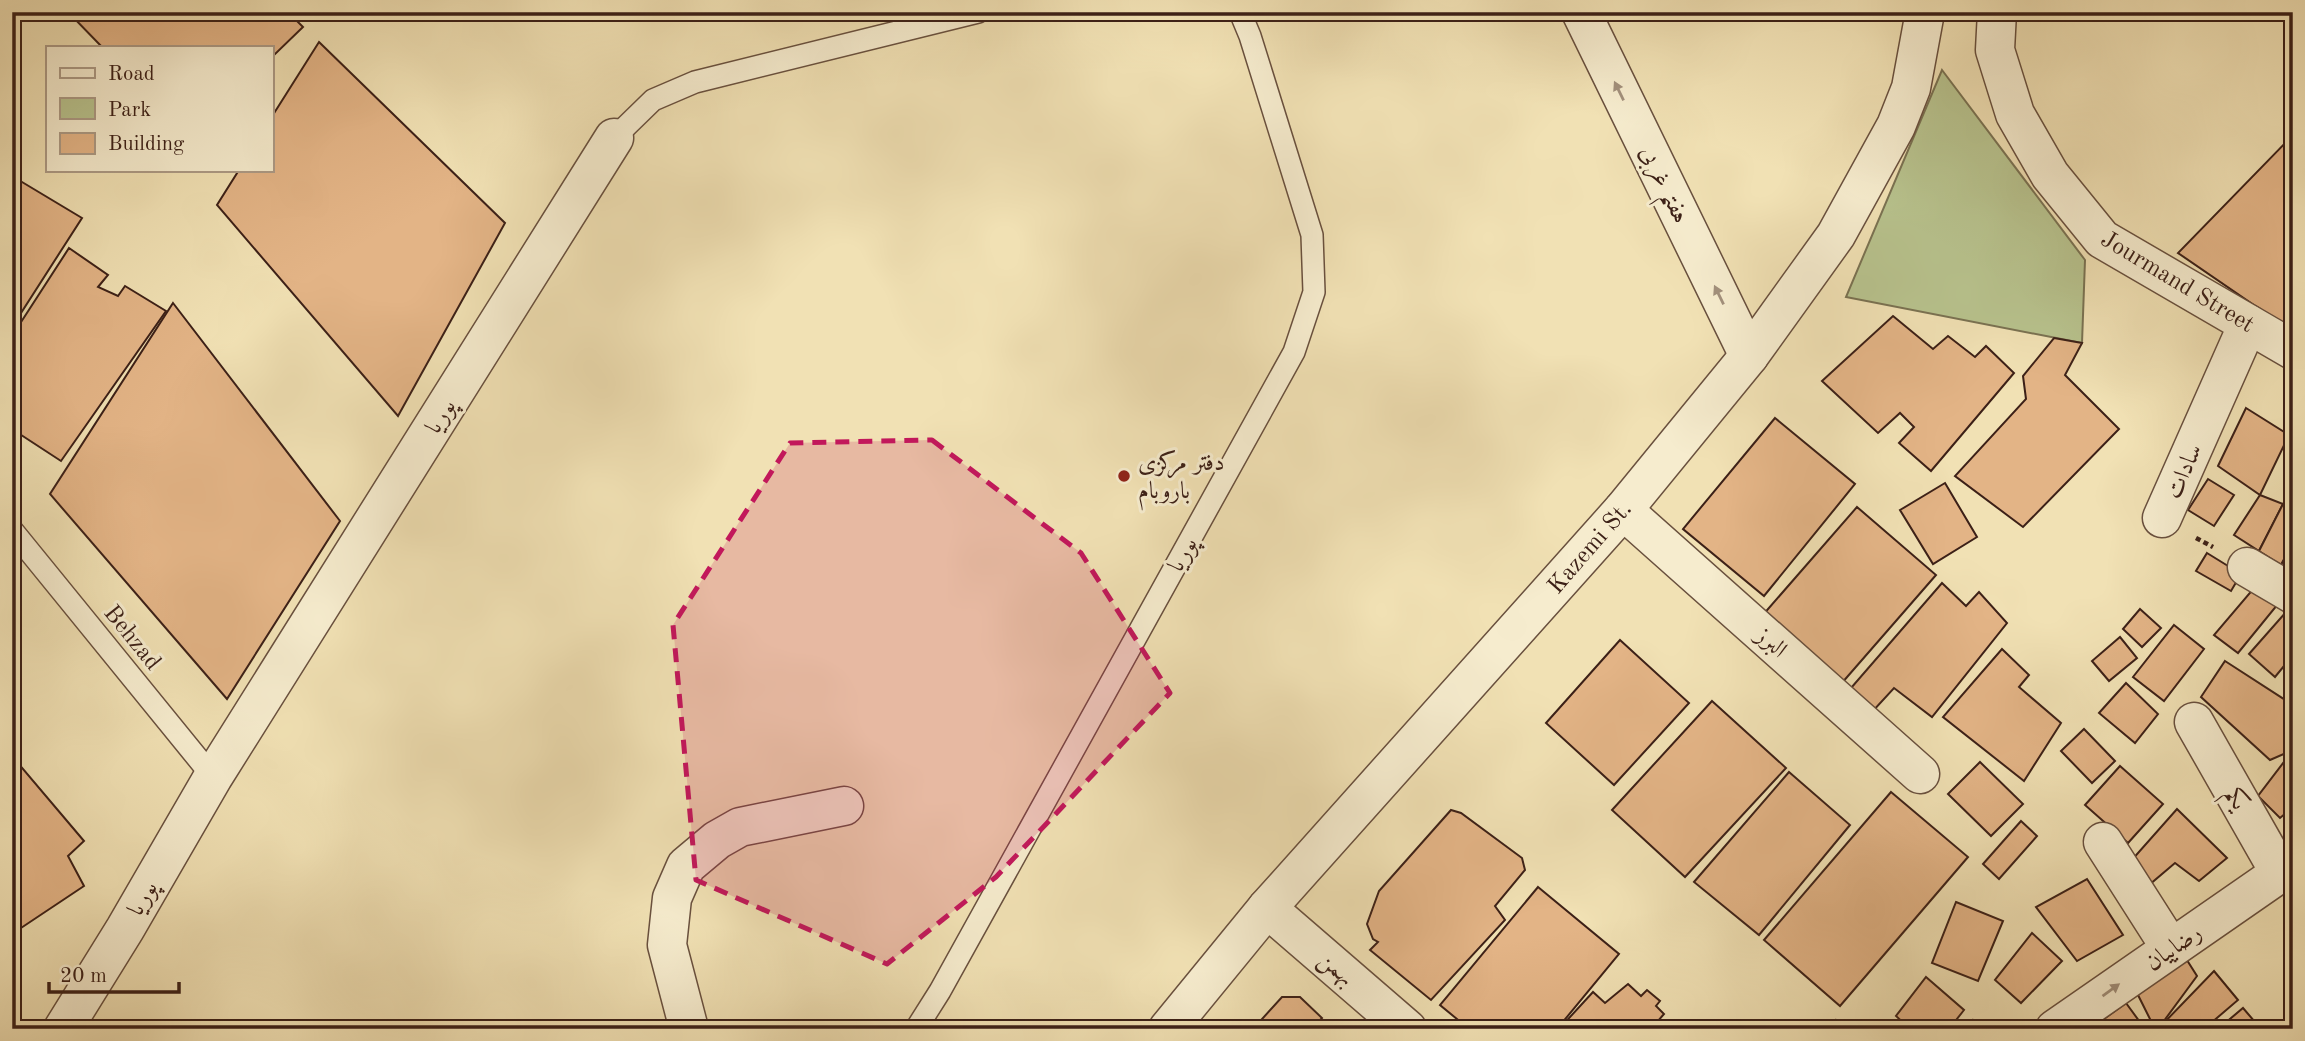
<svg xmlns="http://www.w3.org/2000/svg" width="2305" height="1041" font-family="'Old Standard TT',Amiri,serif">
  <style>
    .green { fill: #b8c38e; stroke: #7a7252; stroke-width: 2 }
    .building { fill: #e3b486; stroke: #3c2017; stroke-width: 2 }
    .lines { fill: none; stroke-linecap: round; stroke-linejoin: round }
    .lane-casing { stroke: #69503e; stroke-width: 24 }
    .street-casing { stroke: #69503e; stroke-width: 41 }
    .path { stroke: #3c2017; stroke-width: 4.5; stroke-dasharray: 5 3.5; stroke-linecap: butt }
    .lane { stroke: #f6ecce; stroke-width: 21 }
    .street { stroke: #f6ecce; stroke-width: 38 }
    .oneway { fill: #a2907c }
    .marked { fill: #c2185b; fill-opacity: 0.2; stroke: #c2185b; stroke-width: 5; stroke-dasharray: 14 9; stroke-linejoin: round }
    .poi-dot { fill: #8f2418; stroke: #f6ecce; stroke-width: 2.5 }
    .labels { text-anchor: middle; stroke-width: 6; stroke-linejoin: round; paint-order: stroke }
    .street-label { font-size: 24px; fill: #3c2017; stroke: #f6ecce }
    .poi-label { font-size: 24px; fill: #3c2017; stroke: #f6ecce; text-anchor: start }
  </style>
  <rect width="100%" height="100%" fill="#f1e1b4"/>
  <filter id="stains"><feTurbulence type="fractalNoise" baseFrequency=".00286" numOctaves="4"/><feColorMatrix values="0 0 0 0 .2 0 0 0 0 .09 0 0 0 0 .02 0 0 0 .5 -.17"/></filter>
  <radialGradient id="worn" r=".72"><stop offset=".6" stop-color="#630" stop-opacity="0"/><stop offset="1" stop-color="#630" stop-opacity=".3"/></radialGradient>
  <path class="green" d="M1942 70 2085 260 2082 343 1846 297Z"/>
  <g class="building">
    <path d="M68 12H288L303 27 271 58V47H102Z"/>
    <path d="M319 42 505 223 398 416 217 205 239 170H271V118Z"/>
    <path d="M2293 135V332L2178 253Z"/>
    <path d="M12 176 82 218 12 327Z"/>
    <path d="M69 248 108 275 98 287 118 296 125 286 166 311 61 461 12 429V336Z"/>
    <path d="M173 303 340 521 227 699 50 494Z"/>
    <path d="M1893 316 1933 349 1948 336 1975 357 1986 346 2014 373 1931 471 1899 443 1914 427 1900 413 1878 433 1822 381Z"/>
    <path d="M2054 338 2082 343 2065 375 2119 429 2023 527 1955 476 2026 399 2023 376Z"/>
    <path d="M2246 408 2289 435 2260 495 2218 466Z"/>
    <path d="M1775 418 1855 484 1764 596 1683 529Z"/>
    <path d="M2208 479 2234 495 2214 526 2188 510Z"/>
    <path d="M1945 483 1977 537 1933 564 1900 510Z"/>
    <path d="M2260 495 2283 504 2259 551 2234 535Z"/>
    <path d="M2283 504 2293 510V543L2281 565 2259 551Z"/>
    <path d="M1857 507 1936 575 1841 684 1762 616Z"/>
    <path d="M2293 543V575L2281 565Z"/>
    <path d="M2207 553 2241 574 2231 591 2196 571Z"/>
    <path d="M1942 583 1966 606 1979 592 2007 623 1932 717 1894 688 1872 712 1851 688Z"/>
    <path d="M2254 588 2278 604 2238 653 2214 635Z"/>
    <path d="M2140 609 2161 628 2142 647 2123 629Z"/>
    <path d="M2286 612 2293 616V655L2275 677 2249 654Z"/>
    <path d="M2174 625 2204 649 2164 701 2133 677Z"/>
    <path d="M2120 637 2137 658 2109 681 2092 661Z"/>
    <path d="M1620 640 1689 703 1614 785 1546 723Z"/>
    <path d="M2002 649 2029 675 2019 687 2061 723 2024 781 1943 717Z"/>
    <path d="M2225 661 2293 705V716L2288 724 2293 731V750L2270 760 2201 697Z"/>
    <path d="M2126 683 2158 714 2135 743 2099 713Z"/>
    <path d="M1712 701 1786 768 1685 877 1612 810Z"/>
    <path d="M2084 729 2115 761 2092 783 2061 751Z"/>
    <path d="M2293 750V807L2280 818 2258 796Z"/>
    <path d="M12 756 84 841 68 856 84 886 12 934Z"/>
    <path d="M1980 762 2023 804 1991 836 1948 794Z"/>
    <path d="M2120 766 2163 804 2128 843 2085 805Z"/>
    <path d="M1789 772 1850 825 1759 935 1694 882Z"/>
    <path d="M1891 792 1968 857 1840 1006 1764 940Z"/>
    <path d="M2177 809 2227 858 2199 881 2175 863 2149 885 2130 862Z"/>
    <path d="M1451 810 1461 813 1522 858 1525 870 1495 906 1505 920 1431 1000 1370 950 1378 942 1373 939 1367 924 1379 891Z"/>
    <path d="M2021 821 2037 836 1999 879 1983 864Z"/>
    <path d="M2087 879 2123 935 2077 961 2036 907Z"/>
    <path d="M1538 887 1619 954 1557 1029H1469L1440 1005Z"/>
    <path d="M1956 902 2003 921 1978 981 1932 963Z"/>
    <path d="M2032 933 2062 961 2021 1003 1995 980Z"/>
    <path d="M2185 957 2197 976 2158 1029H2155L2136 991Z"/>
    <path d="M2214 971 2238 1000 2204 1029H2158Z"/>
    <path d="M1926 977 1964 1010 1949 1029H1910L1896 1016Z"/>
    <path d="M1628 984 1641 996 1647 990 1660 1001 1656 1006 1664 1014 1651 1029H1559L1593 992 1605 1003Z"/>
    <path d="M1282 997H1300L1322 1018 1312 1029H1253Z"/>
    <path d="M2126 1003 2145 1029H2090Z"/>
    <path d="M2243 1008 2261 1029H2218Z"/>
    <path d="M1725 1020 1734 1029H1700L1703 1026Z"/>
    <path d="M1836 1020 1848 1029H1829Z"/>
    <path d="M1973 1020 1984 1029H1966Z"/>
  </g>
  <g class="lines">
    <defs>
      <g id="lane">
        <path d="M614 138 653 100 695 82 978 12"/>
        <path d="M12 530 213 777"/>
        <path d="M916 1029 940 991 1294 352 1314 292 1312 235 1250 36 1240 12"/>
      </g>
      <g id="street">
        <path d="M1581 12 1749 356"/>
        <path d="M1997 12 1995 50 2015 114 2050 175 2102 239 2293 350"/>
        <path d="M1623 510 1920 774"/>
        <path d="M2162 518 2248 324"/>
        <path d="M2247 567 2293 594"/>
        <path d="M2194 722 2280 873"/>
        <path d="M2103 842 2170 947"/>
        <path d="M1267 908 1407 1029"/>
        <path d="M63 1029 125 929 213 777 614 138"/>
        <path d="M689 1029 667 945 672 898 686 866 717 840 740 827 844 806"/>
        <path d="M1168 1029 1267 908 1623 510 1749 356 1836 235 1896 126 1911 88 1925 12"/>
        <path d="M2055 1029 2280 873 2293 869"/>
      </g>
    </defs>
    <use href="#lane" class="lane-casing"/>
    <use href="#street" class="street-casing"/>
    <path class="path" d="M2196 538 2213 547"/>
    <use href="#lane" class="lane"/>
    <use href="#street" class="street"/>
  </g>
  <defs><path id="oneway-solid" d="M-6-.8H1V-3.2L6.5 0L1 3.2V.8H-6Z" transform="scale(1.75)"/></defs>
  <g class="oneway">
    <use href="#oneway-solid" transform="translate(1619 91) rotate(-116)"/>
    <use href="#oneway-solid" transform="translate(1719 295) rotate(-116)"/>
    <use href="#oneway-solid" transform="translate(2111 990) rotate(-36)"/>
  </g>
  <path class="marked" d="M932 440 1081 553 1170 693 996 877 887 964 696 880 673 625 790 443Z"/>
  <circle class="poi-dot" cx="1124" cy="476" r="7"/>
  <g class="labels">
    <g class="street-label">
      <text transform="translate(1665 184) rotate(64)" y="8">هفتم غربی</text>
      <text transform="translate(2178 281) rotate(31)" y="8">Jourmand Street</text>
      <text transform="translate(440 416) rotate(-58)" y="8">پوریا</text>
      <text transform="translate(2183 471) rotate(-66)" y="8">سادات</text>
      <text transform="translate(1589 547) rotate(-49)" y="8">Kazemi St.</text>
      <text transform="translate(1182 554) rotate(-61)" y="8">پوریا</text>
      <text transform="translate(133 637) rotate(51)" y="8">Behzad</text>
      <text transform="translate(1772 642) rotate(42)" y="8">البرز</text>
      <text transform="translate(2237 798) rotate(60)" y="8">یکم</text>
      <text transform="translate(142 898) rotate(-60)" y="8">پوریا</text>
      <text transform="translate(2173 947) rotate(-35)" y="8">رضاییان</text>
      <text transform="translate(1337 968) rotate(41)" y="8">بهمن</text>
    </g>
    <g class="poi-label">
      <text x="1138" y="470">دفتر مرکزی<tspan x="1138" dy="28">باروبام</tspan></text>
    </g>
  </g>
  <rect width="2305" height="1041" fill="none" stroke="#f1e1b4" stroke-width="42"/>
  <rect x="14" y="14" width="2277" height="1013" fill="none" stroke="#3c2017" stroke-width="3.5"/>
  <rect x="21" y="21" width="2263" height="999" fill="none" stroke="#3c2017" stroke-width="2"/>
  <rect x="46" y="46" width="228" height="126" fill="#f6ecce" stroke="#ac9a85" stroke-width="2"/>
  <rect x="60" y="68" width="35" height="10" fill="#f6ecce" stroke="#ac9a85" stroke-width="2"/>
  <text x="108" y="80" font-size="21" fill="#3c2017">Road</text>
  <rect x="60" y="98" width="35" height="21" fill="#b8c38e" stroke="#ac9a85" stroke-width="2"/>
  <text x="108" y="116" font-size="21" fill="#3c2017">Park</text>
  <rect x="60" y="133" width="35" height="21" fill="#e3b486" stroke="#ac9a85" stroke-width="2"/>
  <text x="108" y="150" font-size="21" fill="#3c2017">Building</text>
  <path d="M49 982v10h130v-10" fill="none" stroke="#3c2017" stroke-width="3.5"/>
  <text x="60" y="982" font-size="21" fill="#3c2017" stroke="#f6ecce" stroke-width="5" paint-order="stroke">20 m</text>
  <rect width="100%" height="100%" filter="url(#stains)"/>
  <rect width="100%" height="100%" fill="url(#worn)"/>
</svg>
